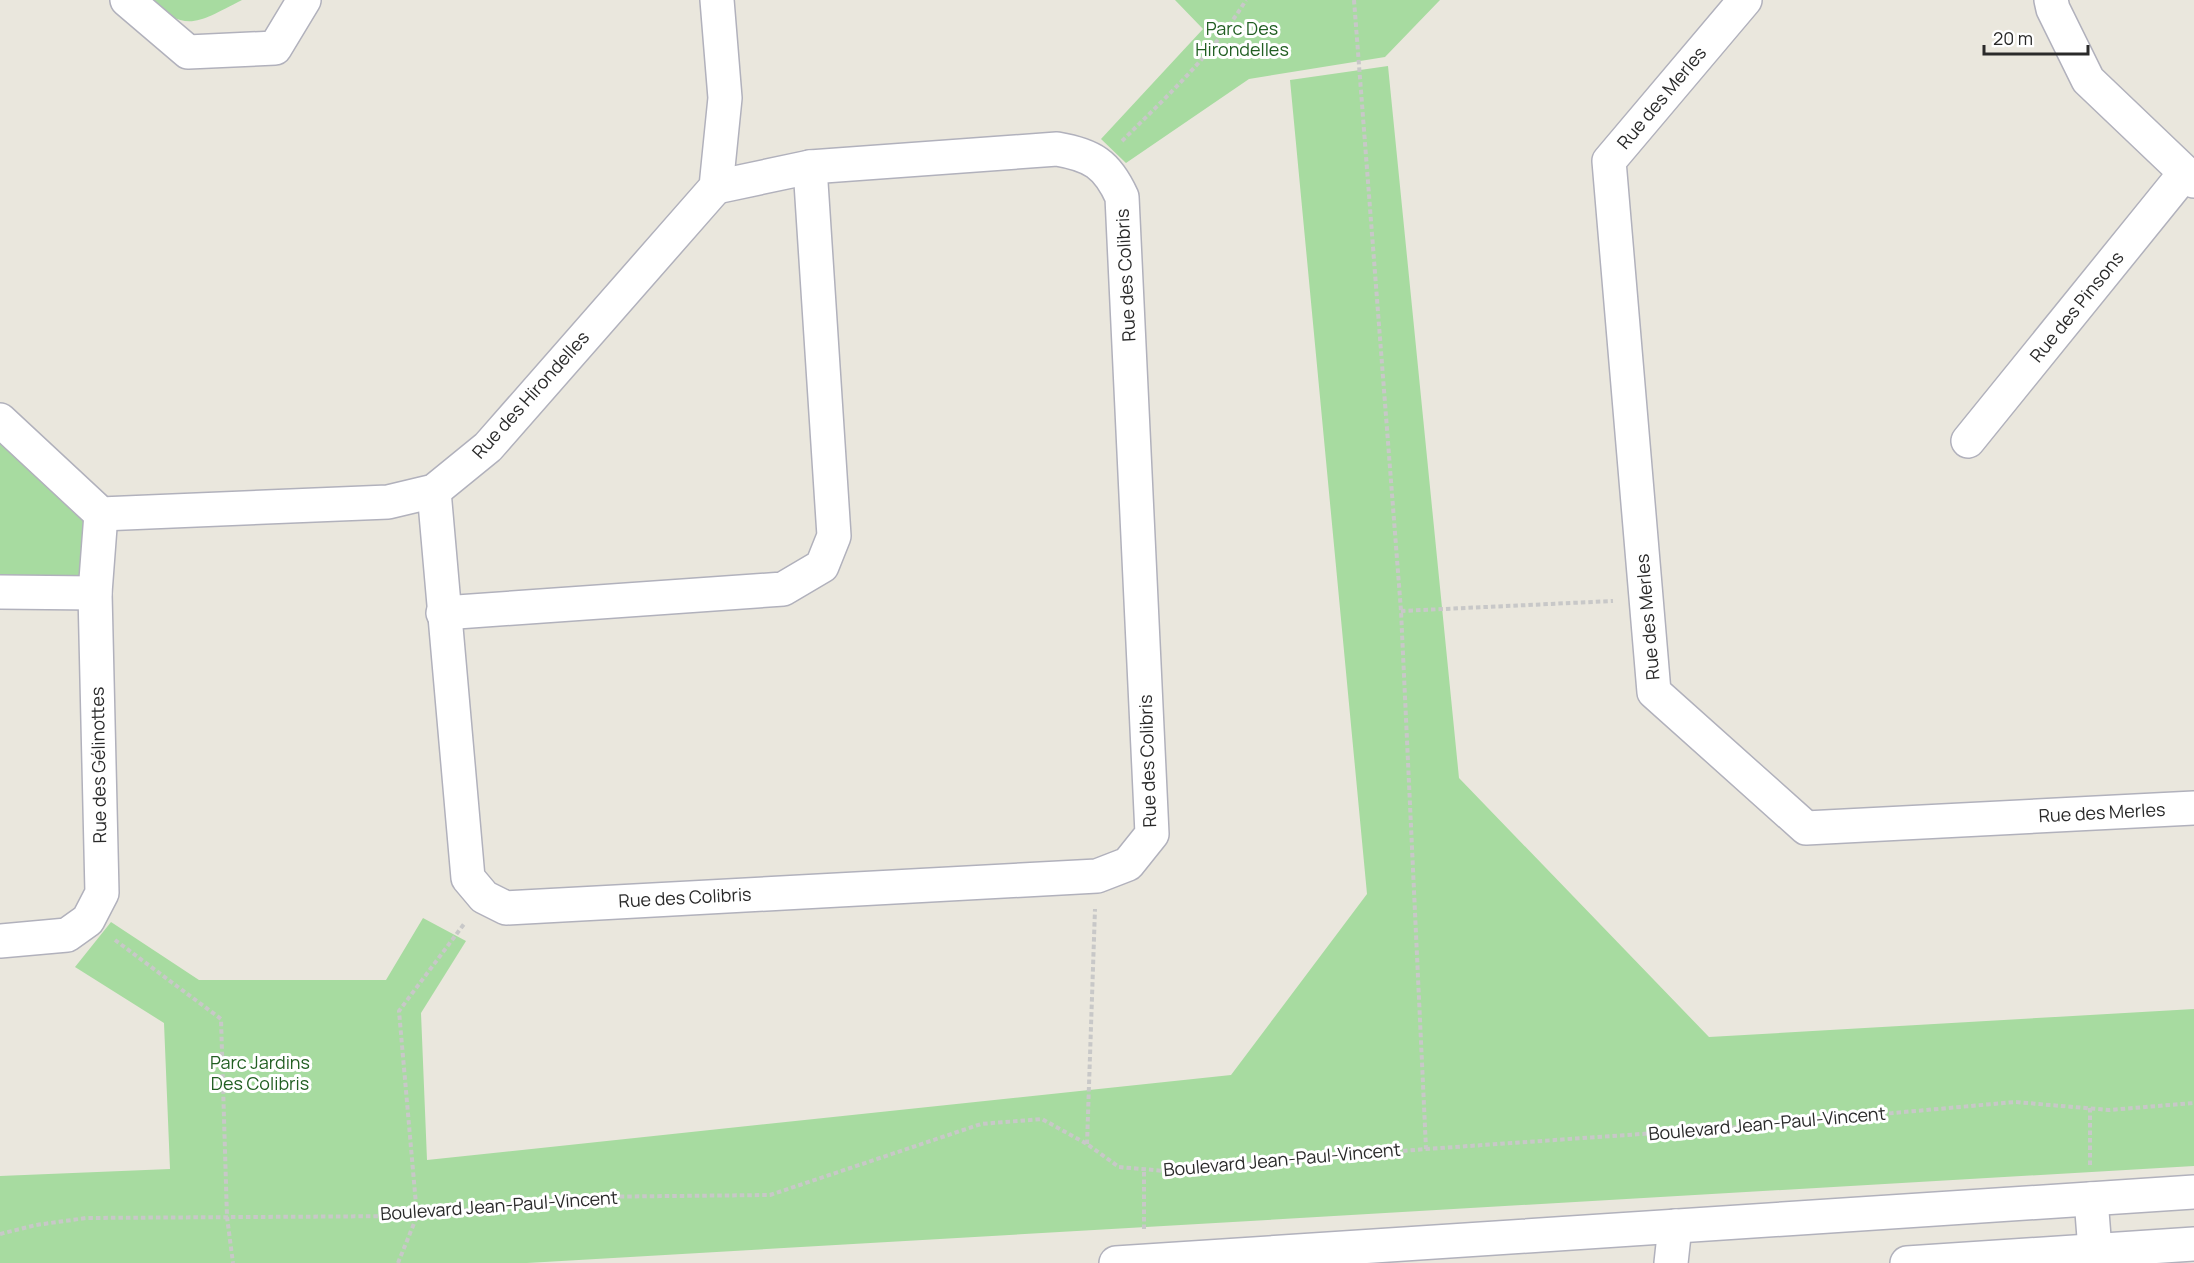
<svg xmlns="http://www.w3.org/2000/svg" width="2194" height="1263" font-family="Manrope,sans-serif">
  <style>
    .green { fill: #a7dba0 }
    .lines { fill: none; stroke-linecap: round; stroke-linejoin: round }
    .minor-casing { stroke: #b1b1bc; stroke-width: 36 }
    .tertiary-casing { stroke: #b1b1bc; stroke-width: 36 }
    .path { stroke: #c8c8c8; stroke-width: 4; stroke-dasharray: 4.5 3; stroke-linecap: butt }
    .minor { stroke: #fff; stroke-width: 33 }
    .tertiary { stroke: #fff; stroke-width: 33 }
    .labels { text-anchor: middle; stroke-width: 6; stroke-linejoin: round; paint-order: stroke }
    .park-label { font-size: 18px; fill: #225f23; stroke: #fff }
    .street-label { font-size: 18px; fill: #2a2a2a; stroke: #fff }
  </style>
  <rect width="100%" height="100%" fill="#eae7dd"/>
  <g class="green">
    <path d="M147 0H242C198 22 188 34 147 0Z"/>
    <path d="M1175 0H1440L1385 57 1249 79 1126 163 1101 139 1203 29Z"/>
    <path d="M1388 66 1459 778 1709 1037 2194 1009V1166L527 1263H0V1176L170 1169 164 1023 75 967 111 922 199 980H386L423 918 466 941 421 1013 427 1160 1231 1075 1367 894 1290 80Z"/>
    <path d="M0 420 101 514 95 593 0 592Z"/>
  </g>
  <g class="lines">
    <defs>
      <g id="minor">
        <path d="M127 0 188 52 275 48 304 0"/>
        <path d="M1745 0 1609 161 1654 692 1806 828 2194 808"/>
        <path d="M2051 0 2053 9 2088 80 2194 181"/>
        <path d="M0 420 101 514 388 502 434 491 488 447 716 187 725 98 717 0"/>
        <path d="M1968 441 2185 173"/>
        <path d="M434 491 468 878 484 897 506 908 1097 876 1128 864 1152 834 1122 197C1107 164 1092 155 1057 149L810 167 716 187"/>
        <path d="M0 592 95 593"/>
        <path d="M443 613 783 589 822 566 834 536 810 167"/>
        <path d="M0 941 67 935 88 920 102 893 95 593 101 514"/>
        <path d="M2091 1199 2096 1263"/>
      </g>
      <g id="tertiary">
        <path d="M1116 1263 2194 1192"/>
        <path d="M1671 1263 1675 1226"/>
        <path d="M1907 1263 2194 1244"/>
      </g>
    </defs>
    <use href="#minor" class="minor-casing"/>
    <use href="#tertiary" class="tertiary-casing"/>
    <g class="path">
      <path d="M1354 0 1401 611 1426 1149"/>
      <path d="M1122 141C1167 96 1213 54 1246 0"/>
      <path d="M1401 611 1613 601"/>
      <path d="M115 940 221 1019 227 1217 233 1263"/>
      <path d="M2090 1108V1165"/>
      <path d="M1087 1144 1095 909"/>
      <path d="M1144 1229V1169"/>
      <path d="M0 1234 36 1225 86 1218 417 1216 577 1197 770 1195 981 1124 1042 1119 1087 1144 1119 1167 1165 1171 1426 1149 1727 1128 2015 1102 2109 1110 2194 1103"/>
      <path d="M398 1263 417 1216 399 1011 464 924"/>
    </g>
    <use href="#minor" class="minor"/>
    <use href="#tertiary" class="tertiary"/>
  </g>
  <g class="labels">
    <g class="park-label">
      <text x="1242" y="35">Parc Des<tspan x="1242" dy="21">Hirondelles</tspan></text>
      <text x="260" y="1069">Parc Jardins<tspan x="260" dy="21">Des Colibris</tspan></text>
    </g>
    <g class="street-label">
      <text transform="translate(1662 98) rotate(-50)" y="6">Rue des Merles</text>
      <text transform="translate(1126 275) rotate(-93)" y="6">Rue des Colibris</text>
      <text transform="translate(2077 307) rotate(-51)" y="6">Rue des Pinsons</text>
      <text transform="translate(531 395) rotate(-48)" y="6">Rue des Hirondelles</text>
      <text transform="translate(1648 617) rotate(-95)" y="6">Rue des Merles</text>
      <text transform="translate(1148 761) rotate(-92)" y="6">Rue des Colibris</text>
      <text transform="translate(99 765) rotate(-91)" y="6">Rue des Gélinottes</text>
      <text transform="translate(2102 813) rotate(-3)" y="6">Rue des Merles</text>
      <text transform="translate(685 898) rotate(-3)" y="6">Rue des Colibris</text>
      <text transform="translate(1767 1124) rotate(-5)" y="6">Boulevard Jean-Paul-Vincent</text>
      <text transform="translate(1282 1160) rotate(-5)" y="6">Boulevard Jean-Paul-Vincent</text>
      <text transform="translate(499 1206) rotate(-4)" y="6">Boulevard Jean-Paul-Vincent</text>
    </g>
  </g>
  <path d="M1984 45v9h104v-9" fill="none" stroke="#2a2a2a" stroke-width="3"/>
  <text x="1993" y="45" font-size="18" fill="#2a2a2a" stroke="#ffffff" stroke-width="4.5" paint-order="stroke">20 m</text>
</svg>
